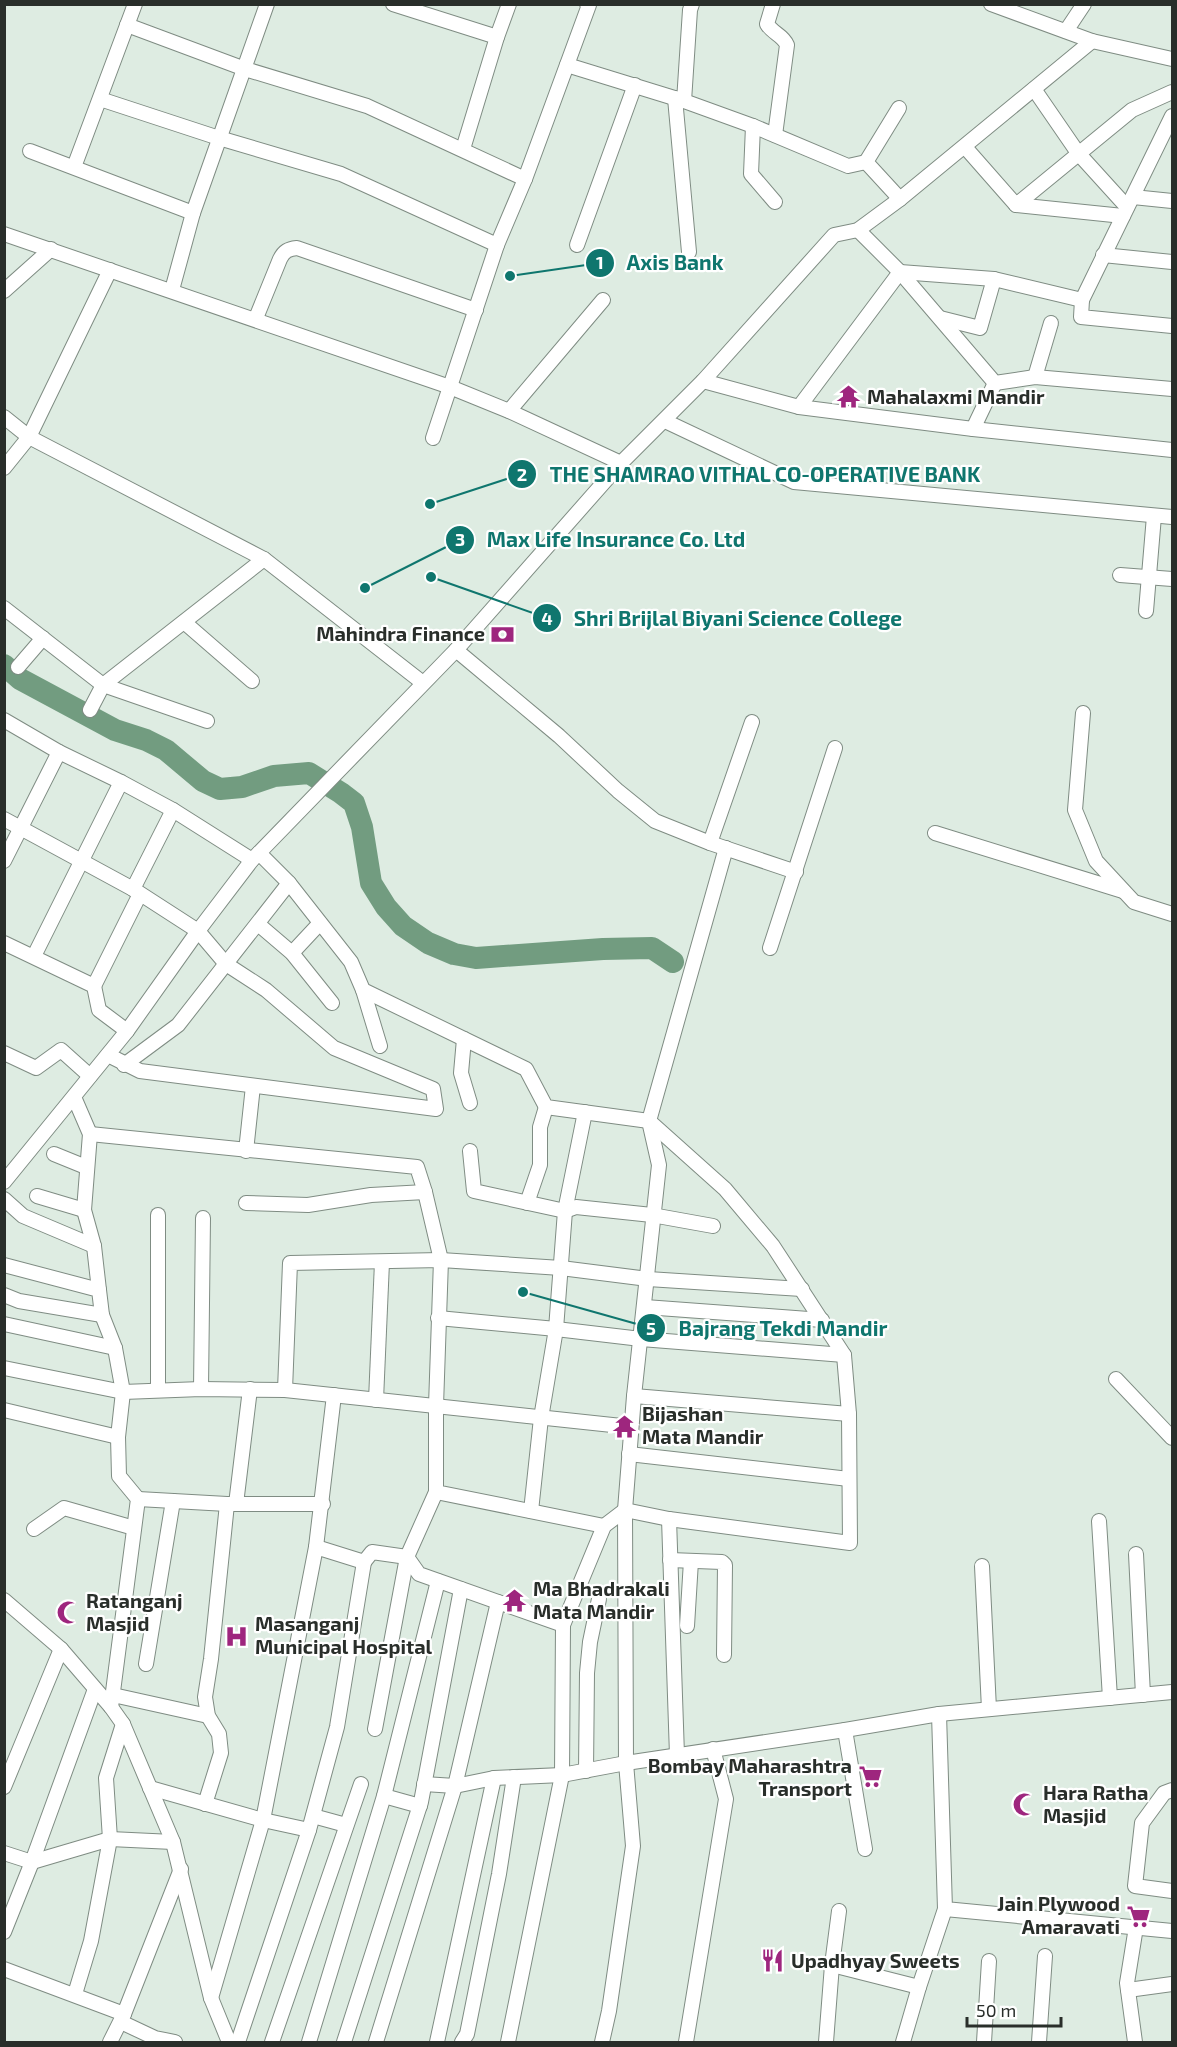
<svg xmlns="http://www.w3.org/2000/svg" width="1177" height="2047" font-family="'Exo 2',sans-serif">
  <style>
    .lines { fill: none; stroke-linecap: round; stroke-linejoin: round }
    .river { stroke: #729c80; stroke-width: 22 }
    .minor-casing { stroke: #7f8c83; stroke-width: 16 }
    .minor { stroke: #fff; stroke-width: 14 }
    .labels { text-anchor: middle; stroke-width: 4.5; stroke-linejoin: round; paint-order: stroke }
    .poi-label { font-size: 20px; font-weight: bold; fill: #292e2a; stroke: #fff; text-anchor: start }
    .leader { fill: none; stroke: #0f766e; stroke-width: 2 }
    .callout-dot { fill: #0f766e; stroke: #fff; stroke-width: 2 }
    .mark-label { font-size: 18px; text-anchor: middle; font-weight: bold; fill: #fff }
    .callout-label { font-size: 21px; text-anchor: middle; font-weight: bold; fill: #0f766e; stroke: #fff; stroke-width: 4.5; stroke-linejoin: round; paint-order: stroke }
  </style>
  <rect width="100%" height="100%" fill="#deece2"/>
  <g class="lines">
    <path class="river" d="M4 665 20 679 115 730 146 740 166 750 203 781 220 789 242 787 274 776 309 773 341 793 354 803 362 827 371 883 386 907 403 926 428 943 454 954 476 958 603 949 652 948 673 962"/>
    <defs>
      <g id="minor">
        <path d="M393 4 497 37"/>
        <path d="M773 4 767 24C772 33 783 35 787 45L775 135"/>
        <path d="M991 4 1092 41 1172 59"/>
        <path d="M127 25 245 69 367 106 525 179"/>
        <path d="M1066 31 1084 4"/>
        <path d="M567 65 684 101 753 126 848 166 866 162"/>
        <path d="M1034 89 1078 153 1127 207"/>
        <path d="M675 98 689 252"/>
        <path d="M100 99 219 138 341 174 497 245"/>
        <path d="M684 101 690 10 692 4"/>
        <path d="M899 108 866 162 900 199"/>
        <path d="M753 126 751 174 775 202"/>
        <path d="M965 147 1016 205 1132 110 1172 92"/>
        <path d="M463 149 497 37 509 4"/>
        <path d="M30 151 193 213"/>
        <path d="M74 167 135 4"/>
        <path d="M1133 197 1172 201"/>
        <path d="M1016 205 1123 216"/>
        <path d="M858 230 900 272 995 383 1035 377 1172 389"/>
        <path d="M4 234 450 387 509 411 621 463"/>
        <path d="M577 245 635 85"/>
        <path d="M1103 255 1172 262"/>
        <path d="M172 290 193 213 267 4"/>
        <path d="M4 291 51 249"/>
        <path d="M1082 300 1081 317 1172 326"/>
        <path d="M256 318 280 259C284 251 288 249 297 248L476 310"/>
        <path d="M940 318 980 328 994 279"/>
        <path d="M1035 377 1051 323"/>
        <path d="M703 381 799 407 973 429 1172 450"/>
        <path d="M799 407 900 272 994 279 1082 300 1172 116"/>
        <path d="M509 411 603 300"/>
        <path d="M4 417 29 437 264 559 423 683"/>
        <path d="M665 421 794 482 1172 517"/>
        <path d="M973 429 995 383"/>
        <path d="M433 438 497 245 525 179 589 5 587 4"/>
        <path d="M4 468 29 437 110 270"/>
        <path d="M1120 575 1172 579"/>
        <path d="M4 608 103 685 207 721"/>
        <path d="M1146 611 1154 516"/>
        <path d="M184 622 252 681"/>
        <path d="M456 650 559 736 618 791 655 821 710 843 796 872"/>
        <path d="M18 667 43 638"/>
        <path d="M90 710 103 685 264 559"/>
        <path d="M1083 713 1075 810 1096 861 1134 902 1172 914"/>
        <path d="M4 720 59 752 121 782 173 810 252 860"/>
        <path d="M4 819 133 889 198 931 226 964 266 990 334 1048 433 1089 436 1109 140 1071 108 1055"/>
        <path d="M935 833 1123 891"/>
        <path d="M710 843 752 722"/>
        <path d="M259 853 289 883 351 962 363 990 526 1069 546 1107 649 1121 725 1189 773 1246 844 1355 849 1414 850 1543 669 1519 625 1510 604 1526 563 1625 562 1775 508 2042"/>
        <path d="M4 861 59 752"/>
        <path d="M133 889 173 810"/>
        <path d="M258 924 292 953 332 1003"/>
        <path d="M4 943 94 986 99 1010 127 1031"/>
        <path d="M770 948 835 748"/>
        <path d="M292 953 320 923"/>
        <path d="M34 956 121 782"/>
        <path d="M94 986 140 894"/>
        <path d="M363 990 380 1046"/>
        <path d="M464 1039 461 1073 470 1103"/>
        <path d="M4 1053 36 1068 61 1050 90 1076"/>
        <path d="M124 1065 178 1025 289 883"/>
        <path d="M74 1097 90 1134 84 1210 94 1246 99 1290"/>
        <path d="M90 1134 417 1167 425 1192 441 1260 436 1406V1492L604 1526"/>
        <path d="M246 1151 253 1086"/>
        <path d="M470 1151 474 1191 565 1211 576 1207 652 1215 713 1226"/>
        <path d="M54 1154 86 1167"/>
        <path d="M4 1182 127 1031 198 931 252 860 456 650 621 463 703 381 834 235 858 230 900 199 1092 41"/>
        <path d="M37 1196 84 1210"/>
        <path d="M4 1199 23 1216 94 1246"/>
        <path d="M246 1203 308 1205 371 1195 425 1192"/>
        <path d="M527 1203 540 1165V1127L546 1107"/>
        <path d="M158 1215V1390"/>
        <path d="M4 1265 99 1290 102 1315 115 1348 123 1392 118 1437 119 1476 138 1499 111 1707"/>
        <path d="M4 1295 19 1301 102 1315"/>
        <path d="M645 1307 822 1320"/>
        <path d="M438 1318 556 1329 641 1339 844 1355"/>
        <path d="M4 1324 115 1348"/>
        <path d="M4 1368 123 1392 201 1389 285 1390 631 1427"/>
        <path d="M1116 1379 1172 1438"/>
        <path d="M201 1389 203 1218"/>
        <path d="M285 1390 290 1263 441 1260 561 1268 648 1279 802 1289"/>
        <path d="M634 1396 849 1414"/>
        <path d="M376 1400 382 1262"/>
        <path d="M4 1410 118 1437"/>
        <path d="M629 1454 849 1479"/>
        <path d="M138 1499 227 1504H323"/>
        <path d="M236 1504 250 1389"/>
        <path d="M531 1511 541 1418 556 1329 565 1211 585 1112"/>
        <path d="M669 1519 677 1755"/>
        <path d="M1099 1521 1110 1698"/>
        <path d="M34 1529 64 1508 134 1528"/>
        <path d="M316 1547 364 1562 372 1552 407 1557 419 1574 563 1625"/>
        <path d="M1136 1554 1143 1695"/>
        <path d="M670 1560 722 1562 725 1565 724 1655"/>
        <path d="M982 1566 989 1709"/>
        <path d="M4 1600 61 1649 111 1707 123 1724 173 1842 211 1998 229 2042"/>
        <path d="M687 1626 691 1561"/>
        <path d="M146 1664 173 1501"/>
        <path d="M113 1695 208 1716"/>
        <path d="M939 1714 945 1909 1172 1931"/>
        <path d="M375 1729 407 1557 436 1492"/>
        <path d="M845 1730 865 1849"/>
        <path d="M586 1771 587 1673 590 1642 599 1599"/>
        <path d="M424 1784 455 1786 494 1778 562 1775 626 1763 845 1730 939 1714 1172 1692"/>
        <path d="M4 1787 61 1649"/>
        <path d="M150 1788 263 1820 309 1830"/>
        <path d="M1172 1790 1164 1793 1142 1823 1135 1886 1172 1891"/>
        <path d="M384 1796 420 1806"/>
        <path d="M205 1804 221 1753 219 1734 208 1716 205 1697 211 1659 227 1504"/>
        <path d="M313 1816 346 1825"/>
        <path d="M4 1853 32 1862 110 1839 173 1842"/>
        <path d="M839 1911 832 1965 919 1987 903 2042"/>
        <path d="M4 1932 32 1862 95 1689"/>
        <path d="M4 1969 124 2014"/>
        <path d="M919 1987 945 1909"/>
        <path d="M1128 1990 1172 1984"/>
        <path d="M75 1994 91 1941 110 1839 106 1778 123 1724"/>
        <path d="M211 1998 263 1820 316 1547 334 1395"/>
        <path d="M121 2022 155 2038 175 2042"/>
        <path d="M110 2042 124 2014 181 1869"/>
        <path d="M238 2042 309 1830 337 1727 364 1562"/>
        <path d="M272 2042 361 1784"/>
        <path d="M309 2042 384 1796 438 1581"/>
        <path d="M344 2042 421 1802 461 1589"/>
        <path d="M376 2042 455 1786 498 1602"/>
        <path d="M437 2042 494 1778"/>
        <path d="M462 2042 467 2034 499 1874 514 1777"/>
        <path d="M602 2042 609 2011 633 1846 626 1763 625 1510 634 1396 659 1165 649 1121 726 848"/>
        <path d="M686 2042 726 1799 713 1749"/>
        <path d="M826 2042 832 1965"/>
        <path d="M984 2042 989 1961"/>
        <path d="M1039 2042 1045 1956"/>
        <path d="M1135 2042 1127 1983 1136 1927"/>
      </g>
    </defs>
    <use href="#minor" class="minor-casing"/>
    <use href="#minor" class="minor"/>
  </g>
  <defs>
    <symbol id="temple-bare" viewBox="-9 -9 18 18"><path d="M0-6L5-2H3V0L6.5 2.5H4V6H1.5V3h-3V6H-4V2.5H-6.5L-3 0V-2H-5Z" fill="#9e267e" stroke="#fff" stroke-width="2.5" paint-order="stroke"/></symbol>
    <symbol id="bank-bare" viewBox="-9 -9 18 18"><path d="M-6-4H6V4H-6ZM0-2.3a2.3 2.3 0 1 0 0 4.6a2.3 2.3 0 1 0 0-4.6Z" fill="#9e267e" stroke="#fff" stroke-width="2.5" paint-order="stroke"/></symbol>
    <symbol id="mosque-bare" viewBox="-9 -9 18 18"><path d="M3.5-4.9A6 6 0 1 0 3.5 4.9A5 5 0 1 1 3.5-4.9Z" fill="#9e267e" stroke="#fff" stroke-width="2.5" paint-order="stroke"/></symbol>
    <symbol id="hospital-bare" viewBox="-9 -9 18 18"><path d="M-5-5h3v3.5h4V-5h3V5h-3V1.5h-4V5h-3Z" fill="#9e267e" stroke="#fff" stroke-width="2.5" paint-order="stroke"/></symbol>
    <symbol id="supermarket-bare" viewBox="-9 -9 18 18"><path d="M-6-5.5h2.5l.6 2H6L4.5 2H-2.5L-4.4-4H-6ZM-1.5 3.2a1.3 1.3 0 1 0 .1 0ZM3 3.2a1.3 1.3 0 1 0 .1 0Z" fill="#9e267e" stroke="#fff" stroke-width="2.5" paint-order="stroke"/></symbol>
    <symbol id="restaurant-bare" viewBox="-9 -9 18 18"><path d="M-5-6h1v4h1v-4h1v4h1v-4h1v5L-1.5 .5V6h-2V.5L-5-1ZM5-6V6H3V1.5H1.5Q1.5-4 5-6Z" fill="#9e267e" stroke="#fff" stroke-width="2.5" paint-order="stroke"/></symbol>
  </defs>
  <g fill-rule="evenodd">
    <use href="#temple-bare" x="832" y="380" width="33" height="33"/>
    <use href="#bank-bare" x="486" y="618" width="33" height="33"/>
    <use href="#temple-bare" x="608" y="1410" width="33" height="33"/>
    <use href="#temple-bare" x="498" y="1584" width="33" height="33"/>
    <use href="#mosque-bare" x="52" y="1596" width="33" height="33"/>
    <use href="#hospital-bare" x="220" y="1620" width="33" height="33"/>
    <use href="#supermarket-bare" x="854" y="1760" width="33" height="33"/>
    <use href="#mosque-bare" x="1008" y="1788" width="33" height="33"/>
    <use href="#supermarket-bare" x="1122" y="1900" width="33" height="33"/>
    <use href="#restaurant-bare" x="756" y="1944" width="33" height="33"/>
  </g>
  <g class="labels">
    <g class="poi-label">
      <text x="867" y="404">Mahalaxmi Mandir</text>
      <text x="485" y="641" text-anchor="end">Mahindra Finance</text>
      <text x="642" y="1421">Bijashan<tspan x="642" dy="23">Mata Mandir</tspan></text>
      <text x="533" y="1596">Ma Bhadrakali<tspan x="533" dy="23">Mata Mandir</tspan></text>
      <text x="86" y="1608">Ratanganj<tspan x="86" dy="23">Masjid</tspan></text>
      <text x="255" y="1631">Masanganj<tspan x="255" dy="23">Municipal Hospital</tspan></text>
      <text x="852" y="1773" text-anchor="end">Bombay Maharashtra<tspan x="852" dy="23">Transport</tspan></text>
      <text x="1043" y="1800">Hara Ratha<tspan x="1043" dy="23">Masjid</tspan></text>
      <text x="1120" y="1911" text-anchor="end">Jain Plywood<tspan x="1120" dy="23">Amaravati</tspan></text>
      <text x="791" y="1968">Upadhyay Sweets</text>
    </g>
  </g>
  <path class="leader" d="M510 276L600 263M430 504L522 474M365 588L460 540M431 577L547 618M523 1292L651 1328"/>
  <g class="callout-dot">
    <circle cx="510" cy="276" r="6"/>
    <circle cx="430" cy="504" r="6"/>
    <circle cx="365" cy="588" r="6"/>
    <circle cx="431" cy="577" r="6"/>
    <circle cx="523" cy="1292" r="6"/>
    <circle cx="600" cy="263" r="15"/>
    <circle cx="522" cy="474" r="15"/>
    <circle cx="460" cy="540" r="15"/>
    <circle cx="547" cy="618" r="15"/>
    <circle cx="651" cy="1328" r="15"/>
  </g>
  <g class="mark-label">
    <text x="600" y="269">1</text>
    <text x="522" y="481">2</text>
    <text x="460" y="546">3</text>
    <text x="547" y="625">4</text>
    <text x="651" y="1335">5</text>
  </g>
  <g class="callout-label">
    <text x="675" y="270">Axis Bank</text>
    <text x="765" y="482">THE SHAMRAO VITHAL CO-OPERATIVE BANK</text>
    <text x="616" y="547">Max Life Insurance Co. Ltd</text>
    <text x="738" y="626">Shri Brijlal Biyani Science College</text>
    <text x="783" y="1336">Bajrang Tekdi Mandir</text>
  </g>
  <rect width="1177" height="2047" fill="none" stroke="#292e2a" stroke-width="12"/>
  <path d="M967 2017v9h94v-9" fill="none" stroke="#292e2a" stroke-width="3"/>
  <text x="976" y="2017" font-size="18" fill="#292e2a" stroke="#ffffff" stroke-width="4.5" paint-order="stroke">50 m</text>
</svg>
